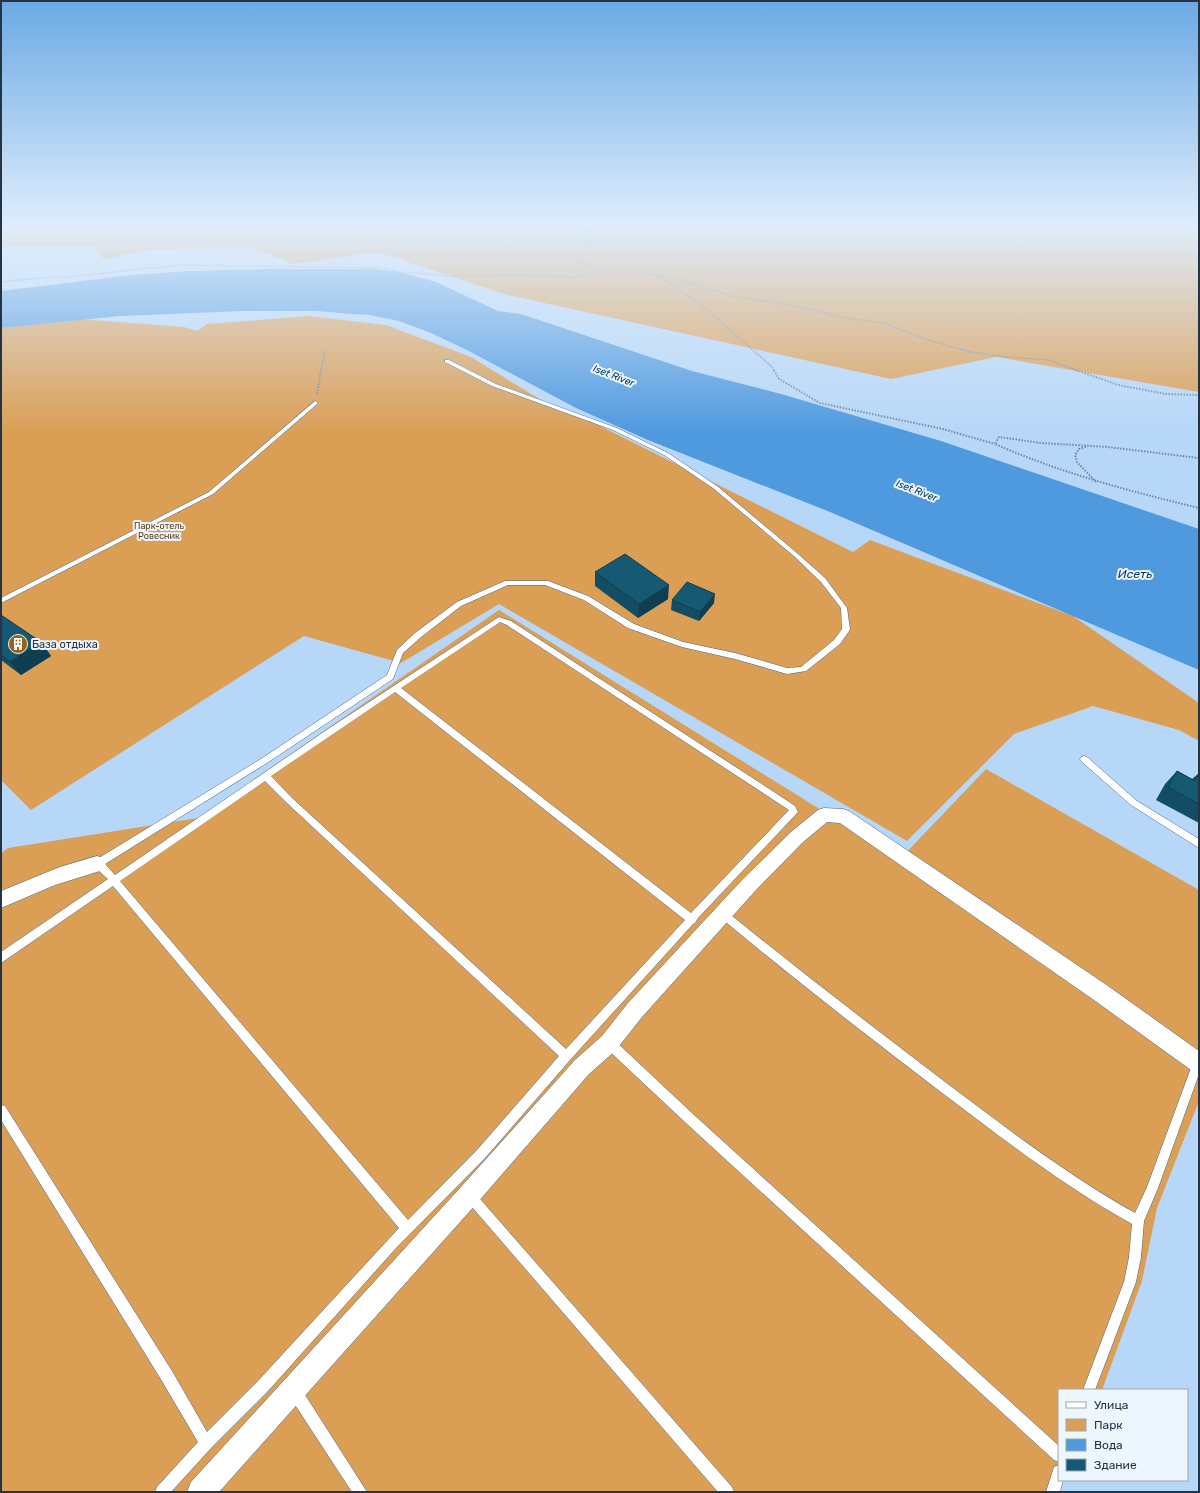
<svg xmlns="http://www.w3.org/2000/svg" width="1200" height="1493" font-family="Rubik,sans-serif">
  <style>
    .green { fill: #da9e55 }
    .water { fill: #4f99df }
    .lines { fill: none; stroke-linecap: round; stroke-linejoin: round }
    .lane-casing { stroke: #44698e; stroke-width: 1 }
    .street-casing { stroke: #44698e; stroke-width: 1 }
    .path-far1 { stroke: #718aa2; stroke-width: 1.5; stroke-dasharray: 1 1; stroke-linecap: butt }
    .path { stroke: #718aa2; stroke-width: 2; stroke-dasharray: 1.5 1.5; stroke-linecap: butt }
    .lane { fill: #fff; fill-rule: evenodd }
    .street { fill: #fff; fill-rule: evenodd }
    .wall { fill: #134d63 }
    .shaded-wall { fill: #0f3e50 }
    .building { fill: #165973; stroke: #0f3e50 }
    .labels { text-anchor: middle; stroke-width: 4; stroke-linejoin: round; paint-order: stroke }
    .far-park-label { font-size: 9px; fill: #5e411f; stroke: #edf5fd }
    .far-water-label { font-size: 10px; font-style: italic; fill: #003965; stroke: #edf5fd }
    .poi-label { font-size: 11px; fill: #243444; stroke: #edf5fd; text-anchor: start }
    .water-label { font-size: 12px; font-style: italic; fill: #003965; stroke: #edf5fd }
  </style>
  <rect width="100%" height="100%" fill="#b7d7f8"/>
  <g class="green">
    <path d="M1 224H1199V392L996 357 891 379 504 294 378 252 293 264 253 248 145 250 104 260 94 246H1Z"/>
    <path d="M309 316 386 325 471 357 559 411 582 417 853 552 870 540 1073 616 1199 703V741L1179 730 1093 706 1014 734 907 841 499 604 401 663 304 636 31 810 1 780V328L81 319 184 327 197 331 207 324Z"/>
    <path d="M499 610 900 859 986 769 1199 890V1101L1157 1208 1142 1281 1102 1390H1059V1480L1056 1492H1V853L8 848 198 818Z"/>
  </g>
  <path class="water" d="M266 269H374L400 272 436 282 498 311 521 314 692 371 781 394 941 441 1199 529V670L830 512 648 440 576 408 467 350 431 333 399 321 369 315 317 311H241L120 316 1 328V291L131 275 190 271Z"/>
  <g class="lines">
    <defs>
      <g id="lane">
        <path d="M445 360H449L496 384 617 428 668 453 717 486 798 554 825 578 847 608 850 629 849 631 840 644 806 671 787 674 735 659 682 647 628 628 584 600 545 585H508L461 606 421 637 403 653 393 679 267 763 105 864 115 875 328 729 499 617 511 621 780 796 795 806 798 812 698 918 695 923 693 924 570 1060 485 1158 396 1248 268 1391 211 1448 171 1492H155L157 1487 198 1442 162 1381 1 1120V1105L5 1106 172 1371 207 1432 258 1381 399 1228 113 886 1 963V952L108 879C104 875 94 867 93 864L94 861 261 759 387 675 397 650 415 633 457 602 505 581H548L588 596 634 624 683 642 735 653 787 668 801 667 834 640 842 629 841 608 821 582 794 556 713 488 664 455 613 430 492 386 445 362ZM500 622 507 625 789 810 691 913 401 688ZM395 692 685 920 566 1049 292 798 271 776ZM265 781 286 802 559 1056 477 1150 408 1220 120 881Z"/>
        <path d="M315 401 318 403 317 404 213 494 1 603V598L209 492Z"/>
        <path d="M1084 756 1087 757 1137 801 1199 839V848L1131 805 1081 761 1080 759 1081 757Z"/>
        <path d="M724 911 727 912C800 971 874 1028 949 1085 1009 1130 1069 1176 1135 1213L1147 1187 1194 1060 1195 1056 1199 1055V1074L1158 1188 1144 1221 1141 1257 1136 1282 1095 1390H1083L1124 1282 1129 1257 1132 1224C1064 1186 1003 1139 941 1092 866 1035 793 978 721 918L719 915 721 912Z"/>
        <path d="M609 1038 613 1039 694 1115 1059 1446V1462L1054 1460 686 1123 605 1047 604 1043 605 1039Z"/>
        <path d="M470 1190 474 1192 732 1487 734 1492H718L466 1200 464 1196 466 1192Z"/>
        <path d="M295 1386 300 1387 367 1492H352L290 1397 289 1392 290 1387Z"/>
        <path d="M1059 1465V1480H1063L1060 1492H1046L1054 1467Z"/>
      </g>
      <g id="street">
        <path d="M824 808 843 809 849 811 1108 986 1199 1051V1073L1191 1070 1094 1000 840 823 827 822 803 842 755 891 642 1017 616 1050 589 1074 477 1203 219 1492H187L191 1482 461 1187 575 1060 602 1036 628 1003 743 879 791 832 818 810Z"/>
        <path d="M97 856 103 858 106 864 103 870 55 885 1 908V891L60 867Z"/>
      </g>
    </defs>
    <use href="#lane" class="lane-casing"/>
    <use href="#street" class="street-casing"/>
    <g class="path-far1">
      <path d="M590 224 586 249 580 262 603 272"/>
      <path d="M660 276 680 280 736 297 785 304 847 318 884 323 925 339 970 352 1006 357 1049 360 1078 371"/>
      <path d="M1 282 50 277H67L180 265 383 268 401 272 451 276 520 275 574 277 604 272H634L659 276 704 307 772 367 774 371"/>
      <path d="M336 312 355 314"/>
      <path d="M321 371 325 350"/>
    </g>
    <g class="path">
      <path d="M774 370 779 379 820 403 943 429 995 444"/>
      <path d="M1076 370 1118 385 1166 394 1199 395"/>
      <path d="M317 394 321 370"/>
      <path d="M1086 447 1079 449 1075 455 1077 462 1096 482"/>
      <path d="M1199 458 1108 447 1041 443 999 437 995 444C1061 473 1129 491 1199 508"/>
    </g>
    <use href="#lane" class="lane"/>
    <use href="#street" class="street"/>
  </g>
  <g class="wall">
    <path d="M595 572 668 599 638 618 595 586Z"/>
    <path d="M672 600 714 603 699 621 671 610Z"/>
    <path d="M1 615 41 642 51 656 21 675 1 660Z"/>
    <path d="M1177 771 1192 779 1199 773V823L1156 800 1165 784Z"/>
  </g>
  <g class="shaded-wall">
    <path d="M669 585 668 599 638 618 639 604Z"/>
    <path d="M715 594 714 603 699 621 700 612Z"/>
    <path d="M41 642 51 656 21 675 10 662Z"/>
  </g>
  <g class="building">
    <path d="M625 554 669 585 639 604 595 572Z"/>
    <path d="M687 582 715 594 700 612 672 600Z"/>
    <path d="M1 615 41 642 10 662 1 655Z"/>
    <path d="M1177 771 1195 781 1199 774V804L1168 787Z"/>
  </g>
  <linearGradient id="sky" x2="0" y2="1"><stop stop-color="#6ba9e4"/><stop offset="0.52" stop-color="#dfedfc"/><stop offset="1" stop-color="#dfedfc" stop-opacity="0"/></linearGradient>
  <rect width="1200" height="433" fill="url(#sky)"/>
  <defs>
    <symbol id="building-disc" viewBox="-11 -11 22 22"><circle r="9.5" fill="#98621a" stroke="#edf5fd"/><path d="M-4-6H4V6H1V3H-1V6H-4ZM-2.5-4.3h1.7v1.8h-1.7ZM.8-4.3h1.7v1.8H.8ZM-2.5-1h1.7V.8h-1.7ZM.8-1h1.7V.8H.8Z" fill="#fff"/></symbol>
  </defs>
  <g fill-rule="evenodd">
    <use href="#building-disc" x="7" y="633" width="22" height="22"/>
  </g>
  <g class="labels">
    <g class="far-park-label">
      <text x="159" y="529">Парк-отель<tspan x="159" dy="10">Ровесник</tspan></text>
    </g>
    <g class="far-water-label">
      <text transform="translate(614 375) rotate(21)" y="4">Iset River</text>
      <text transform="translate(917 490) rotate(21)" y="4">Iset River</text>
    </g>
    <g class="poi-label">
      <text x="32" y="648">База отдыха</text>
    </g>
    <g class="water-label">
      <text x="1135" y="578">Исеть</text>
    </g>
  </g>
  <rect width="1200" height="1493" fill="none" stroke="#243444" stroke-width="4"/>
  <rect x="1058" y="1389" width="130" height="92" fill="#edf5fd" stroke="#9da8b3"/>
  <rect x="1066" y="1402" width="20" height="6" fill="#ffffff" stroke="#9da8b3"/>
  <text x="1094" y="1409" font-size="12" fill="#243444">Улица</text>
  <rect x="1066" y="1419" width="20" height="12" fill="#da9e55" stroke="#9da8b3"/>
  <text x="1094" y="1429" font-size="12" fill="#243444">Парк</text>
  <rect x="1066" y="1439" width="20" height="12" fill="#4f99df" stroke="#9da8b3"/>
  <text x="1094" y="1449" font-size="12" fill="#243444">Вода</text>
  <rect x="1066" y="1459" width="20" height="12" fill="#165973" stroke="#9da8b3"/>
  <text x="1094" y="1469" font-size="12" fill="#243444">Здание</text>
</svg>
